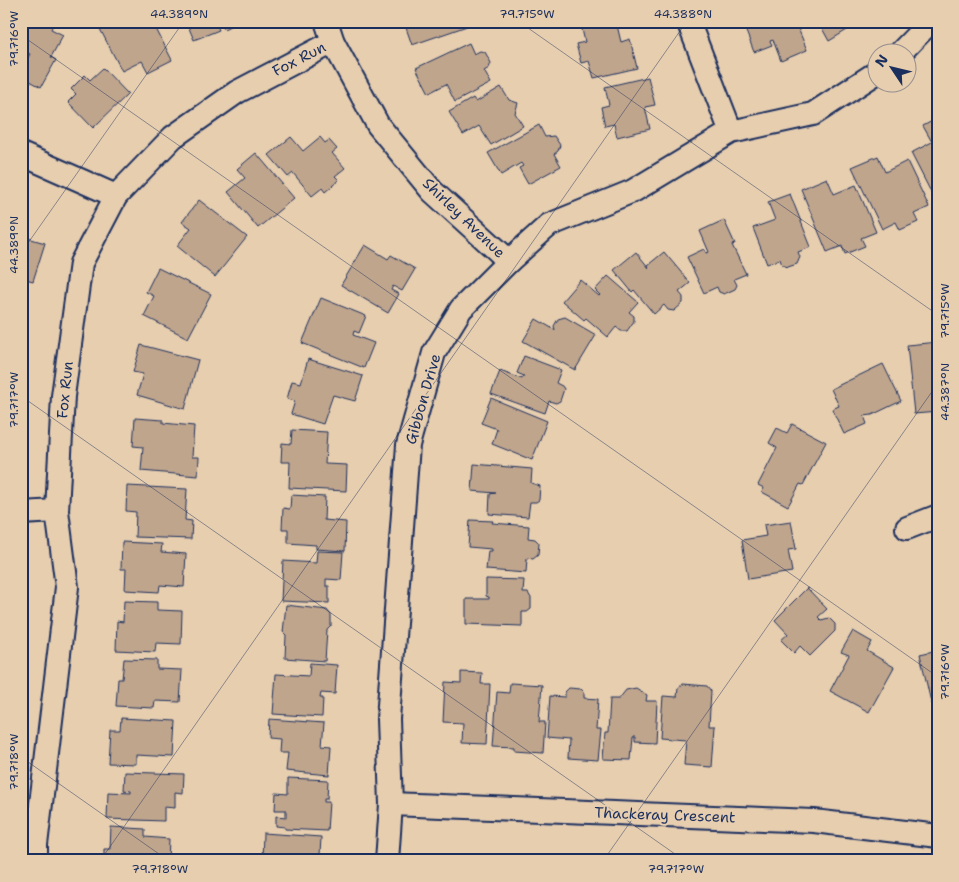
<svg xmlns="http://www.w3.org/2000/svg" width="959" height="882" font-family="'Shantell Sans',sans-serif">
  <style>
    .building { fill: #c0a58d; stroke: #1b2f5e }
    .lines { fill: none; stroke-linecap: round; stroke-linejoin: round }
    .street-casing { stroke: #1b2f5e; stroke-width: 26 }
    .street { stroke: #e7ceaf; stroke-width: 22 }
    .ticks { fill: none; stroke: #1b2f5e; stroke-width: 1; stroke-opacity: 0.45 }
    .labels { text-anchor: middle; stroke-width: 4; stroke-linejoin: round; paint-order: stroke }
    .street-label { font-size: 15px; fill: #1b2f5e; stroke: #e7ceaf }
    .neatline { fill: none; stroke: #1b2f5e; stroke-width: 2 }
    .ticks-label { font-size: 12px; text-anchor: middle; fill: #1b2f5e }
  </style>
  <rect width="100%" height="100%" fill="#e7ceaf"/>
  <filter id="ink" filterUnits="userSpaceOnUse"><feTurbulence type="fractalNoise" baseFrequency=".02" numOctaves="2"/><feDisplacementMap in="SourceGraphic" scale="10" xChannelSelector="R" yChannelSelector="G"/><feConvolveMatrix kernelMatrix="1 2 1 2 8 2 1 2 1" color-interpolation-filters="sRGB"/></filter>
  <g filter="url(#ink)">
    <g class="building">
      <path d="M21 21H55L51 29 63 35 51 57 56 60 41 87 21 76V70L30 54 26 52 21 58Z"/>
      <path d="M116 21H152L172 60 148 72 142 61 122 71 100 29Z"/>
      <path d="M163 21H179L166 27Z"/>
      <path d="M186 21H215L219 30 194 40Z"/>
      <path d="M221 21H240L224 29Z"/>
      <path d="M392 21H465L467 26 412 45 404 22 393 26Z"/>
      <path d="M613 21H616L621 42 630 39 637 68 594 78 589 61 581 63 576 44 585 42 582 29Z"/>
      <path d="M742 21H795L807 50 781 61 773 40 770 41 772 45 754 52Z"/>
      <path d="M818 21H848L852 27 829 41Z"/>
      <path d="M469 43 474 54 480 51 485 52 491 63 489 68 484 71 491 83 455 102 446 84 429 93 416 68Z"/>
      <path d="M103 68 128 94 93 128 68 102 76 94 71 89 85 75 90 80Z"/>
      <path d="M648 77 655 105 645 107 650 129 617 137 614 124 605 126 601 107 609 105 605 87Z"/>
      <path d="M501 87 509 100 518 103 515 113 523 126 491 145 479 126 463 135 449 112 473 98 476 102Z"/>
      <path d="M938 118V196L934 198 911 153 932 142 923 126Z"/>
      <path d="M539 125 545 137 554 136 560 145 558 151 554 154 561 166 528 184 519 168 523 166 521 163 501 175 488 153Z"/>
      <path d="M291 137 303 151 320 137 325 143 329 140 337 149 332 153 345 168 335 176 339 180 325 192 322 188 312 196 293 173 288 177 269 155Z"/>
      <path d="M256 153 294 198 258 228 228 192 245 178 237 169Z"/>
      <path d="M878 156 885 172 907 161 929 207 914 214 918 222 900 230 896 222 882 229 852 167Z"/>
      <path d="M827 178 834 194 856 185 876 232 861 238 865 246 845 254 842 246 827 252 801 189Z"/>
      <path d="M790 194 811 247 798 252 800 257 797 264 788 267 782 265 780 259 767 264 753 228 775 220 768 202Z"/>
      <path d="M199 200 247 237 215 277 177 246 191 228 182 222Z"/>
      <path d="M724 220 735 244 732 245 746 274 734 279 737 285 735 289 724 294 719 292 717 287 704 293 687 257 704 249 706 253 709 252 700 231Z"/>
      <path d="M21 236 45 243 33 281 26 279 21 294Z"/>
      <path d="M365 245 388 259 391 255 415 269 402 291 393 286 391 290 399 294 388 313 341 285Z"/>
      <path d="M636 252 649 268 648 265 664 252 690 283 679 292 683 297V303L674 311 668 310 664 305 654 314 634 290 632 292 614 270Z"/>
      <path d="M158 268 211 294 188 338 144 316 154 296 146 292Z"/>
      <path d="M608 276 638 302 629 312 634 316V321L627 331H621L616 327 608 337 586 318 584 320 562 301 580 280 599 296 600 295 595 290Z"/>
      <path d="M321 298 366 316 359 333 354 331 353 335 374 343 364 368 302 343Z"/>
      <path d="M565 317 596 335 575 370 523 341 536 319 555 330 554 326 558 319Z"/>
      <path d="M938 342V412L914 414 907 345Z"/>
      <path d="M141 345 198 360 185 409 137 395 143 374 133 372Z"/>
      <path d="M524 356 561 370 556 383 562 386 564 389 560 401 556 403 549 401 545 413 491 394 500 371 522 379 524 376 517 373Z"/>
      <path d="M308 359 363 376 355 401 333 395 323 424 291 414 295 401 287 399 292 381 301 383Z"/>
      <path d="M883 364 901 401 872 415 864 416 867 424 844 434 832 409 839 406 831 389Z"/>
      <path d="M491 398 547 421 532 460 492 444 497 429 481 423Z"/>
      <path d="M135 418 163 420V423L194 426 192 457H199L198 476 141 471 143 447 133 446Z"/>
      <path d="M792 424 826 442 803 485 800 484 788 506 762 492 764 488 758 485 777 448 769 443 777 428 787 433Z"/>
      <path d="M292 430 327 432 325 464 347 465 346 491 289 488 290 462H281L282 443 291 444Z"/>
      <path d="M474 464 532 469 531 483 540 486 539 500 536 502H530L528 517 489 514 490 494 496 493 472 491Z"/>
      <path d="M127 486 187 489 185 520 192 521 191 539 135 537 136 512 126 511Z"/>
      <path d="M291 495 325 497 324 520 346 522 345 551 316 549V545L288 543V529H282L283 508 290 509Z"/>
      <path d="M470 520 493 521 492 523 529 526 528 538 535 539 539 543 538 555 533 559 527 558 526 573 486 570 488 551H492V549L468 547Z"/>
      <path d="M791 521 796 549 788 550 792 572 748 579 742 540 766 536 764 525Z"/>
      <path d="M122 542 162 544 161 552 186 554 184 587 160 585 159 592 125 590 126 569H121Z"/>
      <path d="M317 551 343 552 341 580 326 579V586H329V603L281 601 283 561 316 563Z"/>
      <path d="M486 579 524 580 523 593H528L531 598V609L527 612H522V626L466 624V599H489V597L486 596Z"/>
      <path d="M807 588 827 609 818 617 821 620 829 618 835 624V631L810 656 800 646 794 653 781 640 788 634 775 620Z"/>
      <path d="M124 601 157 602V610L182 611 181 644 156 643 155 652 116 650 117 621 123 622Z"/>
      <path d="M286 605 327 610 331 615V626L327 630 325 661 285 658 286 635 283 632Z"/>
      <path d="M853 631 872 642 867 651 894 667 869 712 830 691 849 655 841 652Z"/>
      <path d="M938 650V706L932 707 920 654Z"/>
      <path d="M124 659 157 660V669L182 670 180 702 155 701 154 708 116 706 118 679H122Z"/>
      <path d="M310 663 337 665 335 694 321 693 320 698H323L322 717 273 714 276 674 309 676Z"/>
      <path d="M461 672 482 673 481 684H490L487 744 462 743 463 723 443 722 445 682 461 683Z"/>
      <path d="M510 683 542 685 539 722H545L543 753 514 751V747L493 746 497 692 509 693Z"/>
      <path d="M683 684 707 686 711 691 709 726H715L712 767 684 765 686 740 660 738 663 696 677 697 678 688Z"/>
      <path d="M569 688 581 689 584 692V698L598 699 596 730H601L598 760 568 758 569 740 547 738 550 696 565 697V692Z"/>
      <path d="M636 688 647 695 646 701H657L655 743 635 742V737H633L631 760 603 759 605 733H608L610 699H619L626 690Z"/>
      <path d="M121 718 176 721 174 757 136 755V764L108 763 110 730H120Z"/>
      <path d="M269 719 324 723 322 745 331 746 329 775 286 771 288 753H279L280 739 268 738Z"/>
      <path d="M125 772 184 774 183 793 175 792V808L164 807V821L107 819 108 792 131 793V791L124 790Z"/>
      <path d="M288 778 328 780 327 799H324V802H329L327 831 285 829V827L276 826V816L286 817V810H275L276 793 288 794Z"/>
      <path d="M111 827 145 829V837L169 839 168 861H104V849H110Z"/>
      <path d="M263 833 321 837 320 855H314V861H262Z"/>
    </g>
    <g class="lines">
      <defs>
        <g id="street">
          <path d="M326 21 333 42 378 125 432 191 509 261"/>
          <path d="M688 21 731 132"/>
          <path d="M901 52 931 21"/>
          <path d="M21 154 116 196"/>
          <path d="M21 513 57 511"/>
          <path d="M907 528 938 516"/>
          <path d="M391 804 814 821 938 836"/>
          <path d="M36 861V845L67 587 57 511 63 396 81 263 116 196 173 137 237 92 333 42"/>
          <path d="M387 861 391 804 388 719 408 445 434 353 461 309 509 261 549 225 633 191 731 132 813 114 876 73"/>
        </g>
      </defs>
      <use href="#street" class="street-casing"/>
      <use href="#street" class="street"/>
    </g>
  </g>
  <path class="ticks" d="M518 21 938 315M21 35 938 677M21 253 184 21M21 396 685 861M21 757 169 861M100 861 687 21M603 861 938 383"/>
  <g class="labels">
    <g class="street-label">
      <text transform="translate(299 59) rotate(-27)" y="5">Fox Run</text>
      <text transform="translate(464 218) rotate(44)" y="5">Shirley Avenue</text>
      <text transform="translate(65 390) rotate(-84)" y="5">Fox Run</text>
      <text transform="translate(423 399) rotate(-74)" y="5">Gibbon Drive</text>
      <text transform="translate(665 815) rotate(2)" y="5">Thackeray Crescent</text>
    </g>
  </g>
  <rect width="959" height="882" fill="none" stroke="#e7ceaf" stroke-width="55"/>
  <g transform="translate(892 68) rotate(305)"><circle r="24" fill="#e7ceaf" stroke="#958e8f"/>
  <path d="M0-4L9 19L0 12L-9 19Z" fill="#1b2f5e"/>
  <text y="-8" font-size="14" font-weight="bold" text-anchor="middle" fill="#1b2f5e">N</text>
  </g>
  <rect x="28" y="28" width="904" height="826" class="neatline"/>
  <g class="ticks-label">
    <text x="179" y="18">44.389°N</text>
    <text x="527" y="18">79.715°W</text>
    <text x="683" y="18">44.388°N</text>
    <text transform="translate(14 39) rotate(-90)" y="4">79.716°W</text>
    <text transform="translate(14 245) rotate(-90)" y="4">44.389°N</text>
    <text transform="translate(945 311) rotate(-90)" y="4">79.715°W</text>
    <text transform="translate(945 392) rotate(-90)" y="4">44.387°N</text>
    <text transform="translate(14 400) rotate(-90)" y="4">79.717°W</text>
    <text transform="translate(945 672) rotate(-90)" y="4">79.716°W</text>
    <text transform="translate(14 762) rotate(-90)" y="4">79.718°W</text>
    <text x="160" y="873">79.718°W</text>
    <text x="676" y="873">79.717°W</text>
  </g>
</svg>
